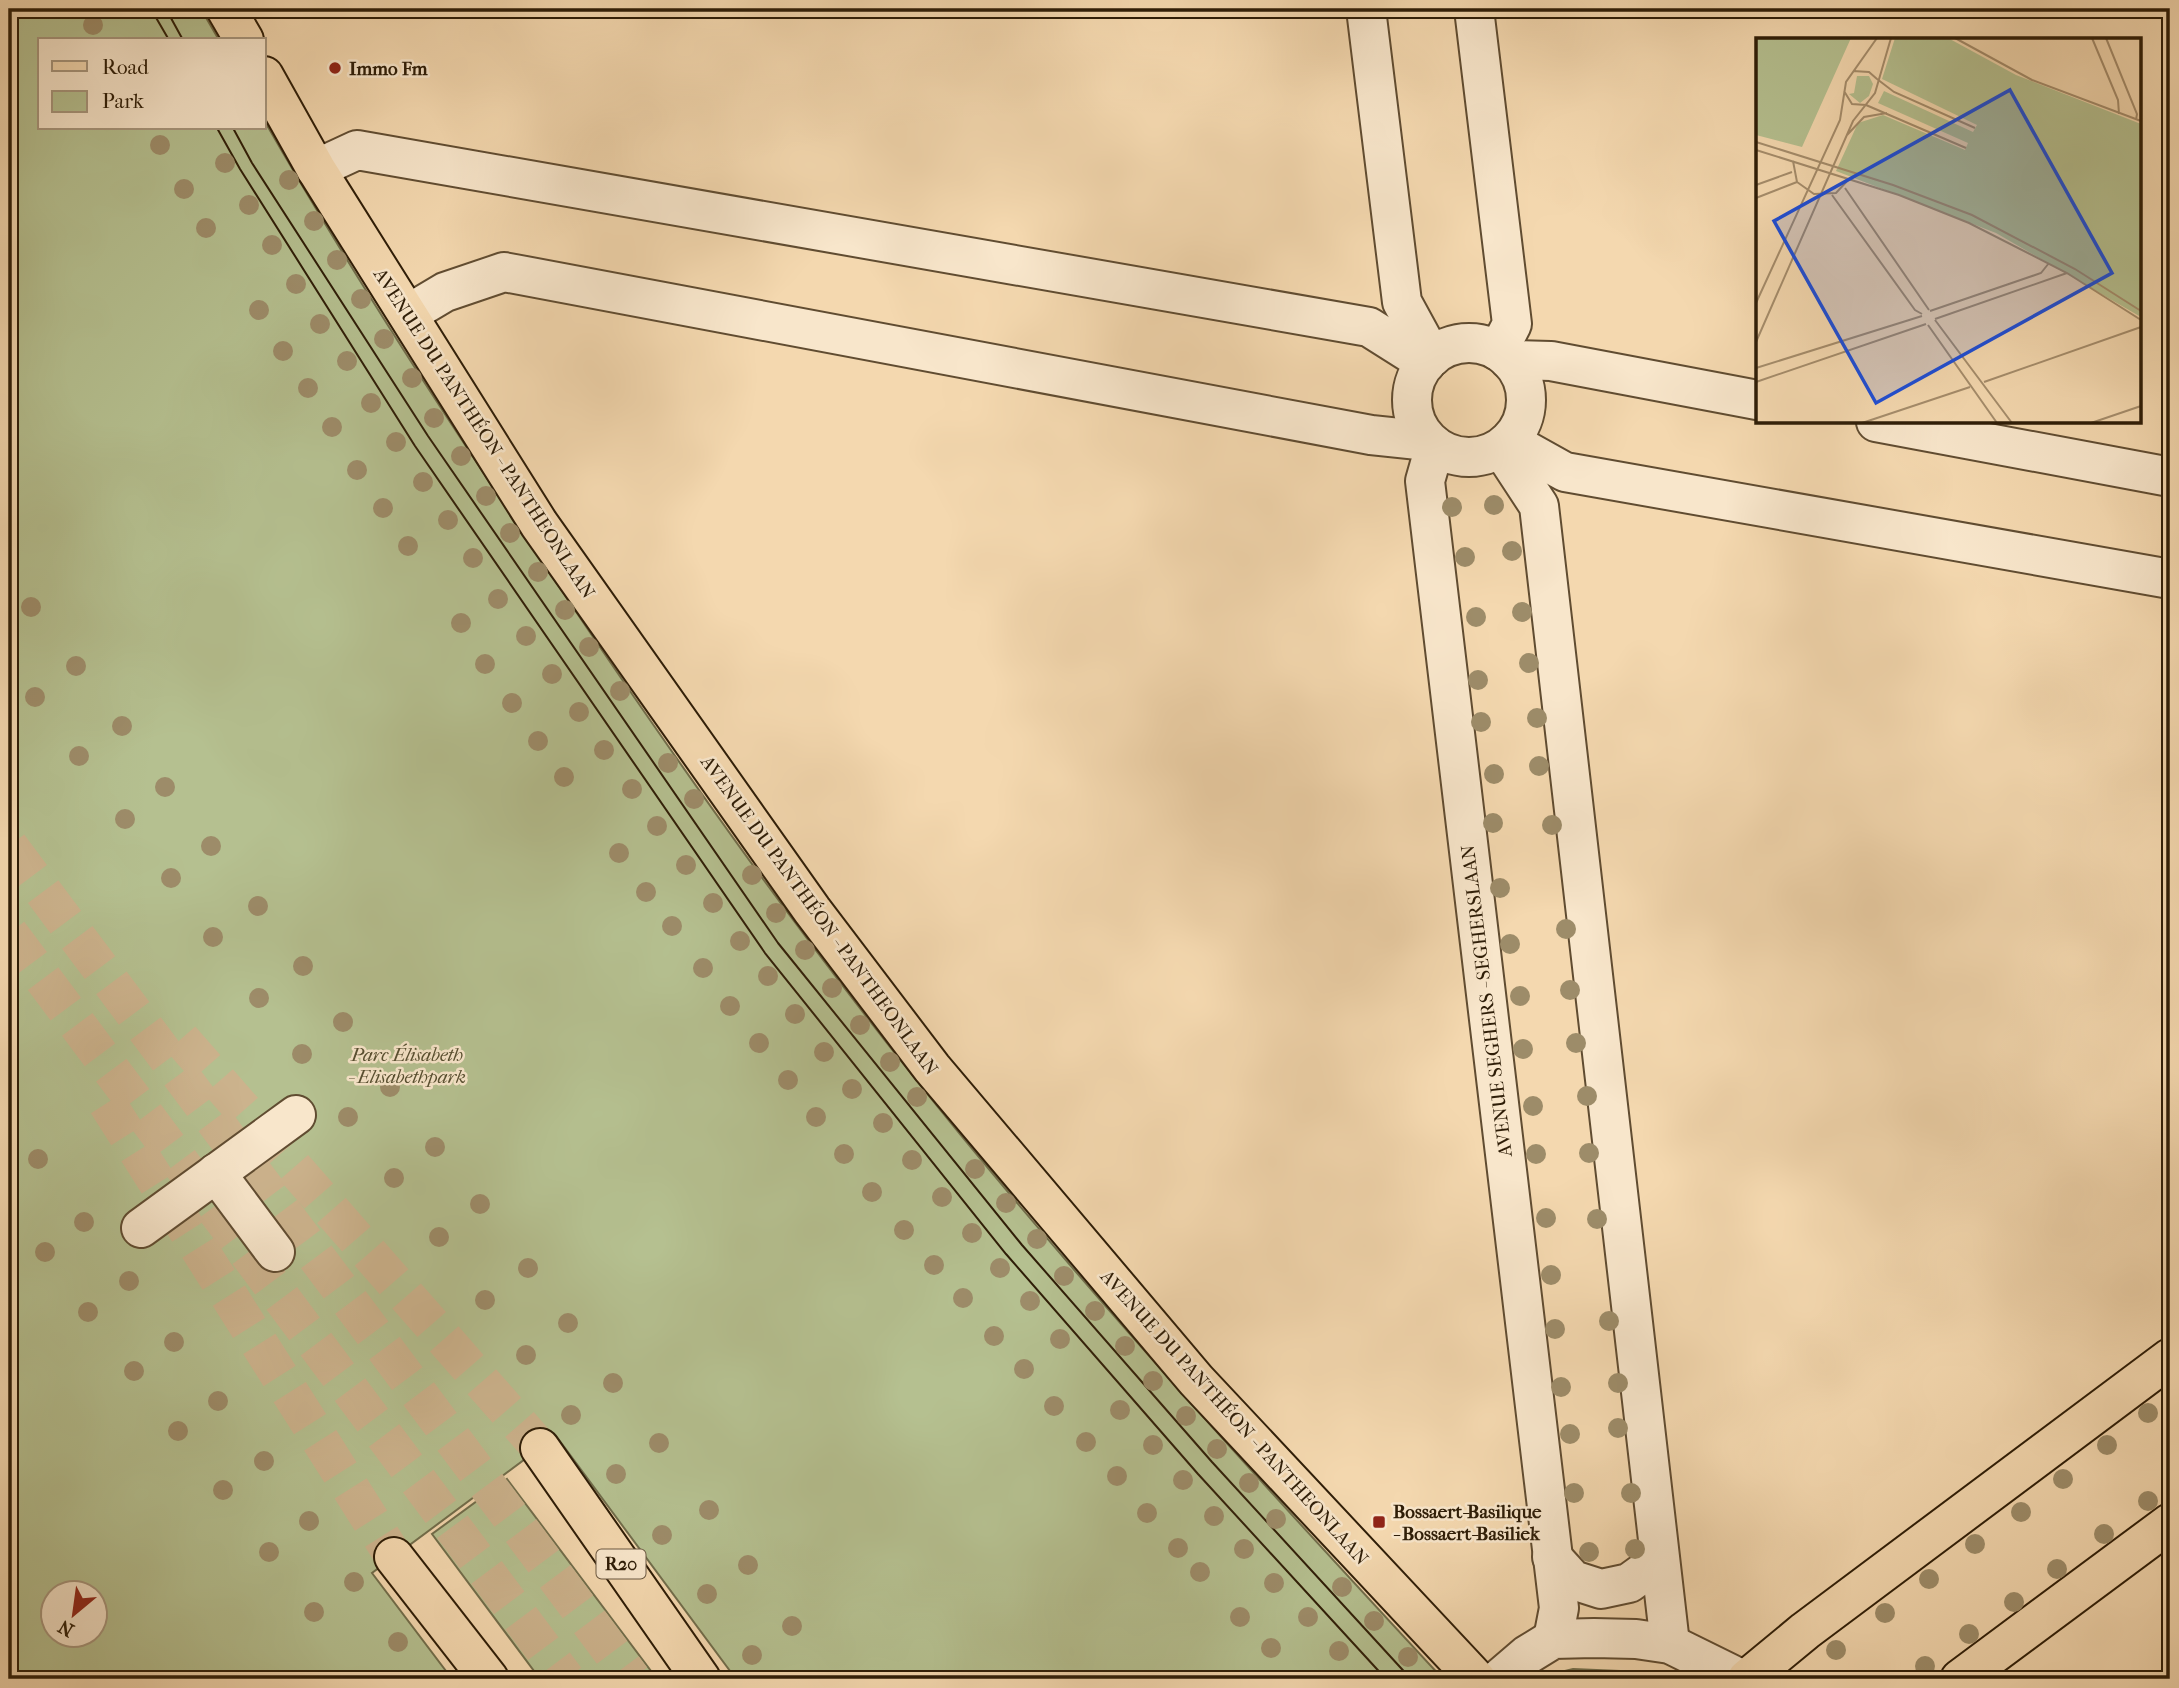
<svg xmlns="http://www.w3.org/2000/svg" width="2179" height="1688" font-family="'IM FELL French Canon',serif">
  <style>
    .green { fill: #b5c090; stroke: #726e4c; stroke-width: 2; fill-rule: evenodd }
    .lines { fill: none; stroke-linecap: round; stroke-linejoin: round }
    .highway-tunnel { stroke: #ccb38d; stroke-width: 38; stroke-dasharray: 38 19; stroke-linecap: butt }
    .minor-casing { stroke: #604c31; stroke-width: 42 }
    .major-casing { stroke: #2e1d07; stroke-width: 42 }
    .highway-casing { stroke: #2e1d07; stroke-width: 42 }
    .minor { stroke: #f8e6cb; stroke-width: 38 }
    .major { stroke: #f4d8af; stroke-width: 38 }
    .highway { stroke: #f4d8af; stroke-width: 38 }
    .tram { stroke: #2e1d07; stroke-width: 2 }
    .tree { fill: #9d8c69 }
    .poi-dot { fill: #8f2418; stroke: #f8e6cb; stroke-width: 2.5 }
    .labels { text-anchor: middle; stroke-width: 5; stroke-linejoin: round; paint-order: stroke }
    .shield { fill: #f8e6cb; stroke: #6b5942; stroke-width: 2 }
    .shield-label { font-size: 18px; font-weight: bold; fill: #2e1d07 }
    .poi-label { font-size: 19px; font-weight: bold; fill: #2e1d07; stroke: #f8e6cb; text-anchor: start }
    .street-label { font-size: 19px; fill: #2e1d07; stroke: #f8e6cb }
    .park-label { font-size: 19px; font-style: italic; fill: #564e30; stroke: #f8e6cb }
    .inset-road { fill: none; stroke: #a58d6c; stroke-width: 2 }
    .view { fill: #1d4ed8; fill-opacity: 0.15; stroke: #1d4ed8; stroke-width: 3.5 }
    .inset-edge { fill: none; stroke: #2e1d07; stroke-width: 3.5 }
  </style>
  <rect width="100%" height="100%" fill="#f4d8af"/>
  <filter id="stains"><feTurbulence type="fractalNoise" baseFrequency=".00286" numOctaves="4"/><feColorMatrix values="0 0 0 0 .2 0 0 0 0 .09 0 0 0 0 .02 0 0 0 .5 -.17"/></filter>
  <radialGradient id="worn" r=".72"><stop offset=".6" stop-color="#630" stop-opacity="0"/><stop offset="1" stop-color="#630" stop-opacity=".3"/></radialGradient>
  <g class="green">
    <path d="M9 9H201L219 40H40V128H264V120C352 274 449 422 548 570 677 763 812 954 960 1134 1114 1322 1278 1501 1443 1679H736L556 1436 372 1573 452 1679H9ZM52 1594H94V1636H52Z"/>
    <path d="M507 1479 657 1679H540L432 1534Z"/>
    <path d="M1573 1669 1644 1672 1673 1678 1554 1679 1561 1672Z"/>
  </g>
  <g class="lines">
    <g class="highway-tunnel">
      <path d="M9 846 632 1679"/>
      <path d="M9 933 566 1679"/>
      <path d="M181 1039 540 1448"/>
      <path d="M107 1103 394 1557"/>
    </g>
    <defs>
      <g id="minor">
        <path d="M1366 9 1402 302 1432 357"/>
        <path d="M1474 9 1512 324 1498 351"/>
        <path d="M316 169 357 150 1369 327 1426 363"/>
        <path d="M408 314 445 292 504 272 1371 435 1428 441"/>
        <circle cx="1469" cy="400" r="57"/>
        <path d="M1509 360 1551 361 1757 400"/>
        <path d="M1876 422 2170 477"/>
        <path d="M1509 441 1565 472 2170 579"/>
        <path d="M1435 446 1425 481 1559 1608 1553 1639"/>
        <path d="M1501 448 1539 506 1670 1644"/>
        <path d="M216 1173 275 1252"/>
        <path d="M141 1228 296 1115"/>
        <path d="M1552 1557 1573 1580 1601 1589 1629 1583 1647 1570 1658 1546"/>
        <path d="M1499 1679 1527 1655 1553 1639 1594 1638 1636 1639 1670 1644 1741 1679"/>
      </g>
      <g id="major">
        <path d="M226 9 244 40"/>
        <path d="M264 76 316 169 539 524 812 910 932 1068 1196 1380 1476 1679"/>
        <path d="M1747 1679 1805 1631 2170 1358"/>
        <path d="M1960 1679 2170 1523"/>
      </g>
      <g id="highway">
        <path d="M540 1448 701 1679"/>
        <path d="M394 1557 489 1679"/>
      </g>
    </defs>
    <use href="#minor" class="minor-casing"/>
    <use href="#major" class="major-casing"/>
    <use href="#highway" class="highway-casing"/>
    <use href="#minor" class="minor"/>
    <use href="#major" class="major"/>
    <use href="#highway" class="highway"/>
    <g class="tram">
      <path d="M151 9 169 40"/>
      <path d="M166 9 183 40"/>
      <path d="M217 128 240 169 415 446 765 953 1006 1254 1198 1474 1386 1679"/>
      <path d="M233 128 252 163 428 436 778 943 1022 1245 1212 1462 1411 1679"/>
    </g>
  </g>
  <g class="tree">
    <circle cx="93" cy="25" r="10"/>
    <circle cx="160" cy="145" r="10"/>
    <circle cx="225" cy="163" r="10"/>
    <circle cx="289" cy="180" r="10"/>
    <circle cx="184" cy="189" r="10"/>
    <circle cx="249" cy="205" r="10"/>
    <circle cx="314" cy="221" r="10"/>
    <circle cx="206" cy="228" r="10"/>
    <circle cx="272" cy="245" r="10"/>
    <circle cx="337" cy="260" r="10"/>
    <circle cx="296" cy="284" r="10"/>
    <circle cx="361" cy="299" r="10"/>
    <circle cx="259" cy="310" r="10"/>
    <circle cx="320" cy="324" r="10"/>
    <circle cx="384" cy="339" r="10"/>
    <circle cx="283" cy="351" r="10"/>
    <circle cx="347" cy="361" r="10"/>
    <circle cx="412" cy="378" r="10"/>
    <circle cx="308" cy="388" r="10"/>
    <circle cx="371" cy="403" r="10"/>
    <circle cx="434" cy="418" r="10"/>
    <circle cx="332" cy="427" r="10"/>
    <circle cx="396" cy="442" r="10"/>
    <circle cx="461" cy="456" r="10"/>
    <circle cx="357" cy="470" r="10"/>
    <circle cx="423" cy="482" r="10"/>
    <circle cx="486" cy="496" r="10"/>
    <circle cx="1494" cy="505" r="10"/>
    <circle cx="1452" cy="507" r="10"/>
    <circle cx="383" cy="508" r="10"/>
    <circle cx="448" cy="520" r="10"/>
    <circle cx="510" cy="533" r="10"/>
    <circle cx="408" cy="546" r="10"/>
    <circle cx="1512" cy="551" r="10"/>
    <circle cx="1465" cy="557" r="10"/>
    <circle cx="473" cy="558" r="10"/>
    <circle cx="538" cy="572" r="10"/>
    <circle cx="498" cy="599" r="10"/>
    <circle cx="31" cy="607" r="10"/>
    <circle cx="565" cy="610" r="10"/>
    <circle cx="1522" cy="612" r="10"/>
    <circle cx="1476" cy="617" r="10"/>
    <circle cx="461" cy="623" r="10"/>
    <circle cx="526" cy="636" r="10"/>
    <circle cx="589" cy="647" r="10"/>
    <circle cx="1529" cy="663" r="10"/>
    <circle cx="485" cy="664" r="10"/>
    <circle cx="76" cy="666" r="10"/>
    <circle cx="552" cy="674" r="10"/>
    <circle cx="1478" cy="680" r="10"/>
    <circle cx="620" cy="691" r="10"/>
    <circle cx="35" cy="697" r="10"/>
    <circle cx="512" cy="703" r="10"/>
    <circle cx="579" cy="712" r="10"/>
    <circle cx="1537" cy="718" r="10"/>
    <circle cx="1481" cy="722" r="10"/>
    <circle cx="122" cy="726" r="10"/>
    <circle cx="538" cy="741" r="10"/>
    <circle cx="604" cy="750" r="10"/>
    <circle cx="79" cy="756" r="10"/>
    <circle cx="668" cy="763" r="10"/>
    <circle cx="1539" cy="766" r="10"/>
    <circle cx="1494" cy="774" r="10"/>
    <circle cx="564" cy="777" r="10"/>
    <circle cx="165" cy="787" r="10"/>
    <circle cx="632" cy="789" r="10"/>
    <circle cx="694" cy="799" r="10"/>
    <circle cx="125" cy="819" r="10"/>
    <circle cx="1493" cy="823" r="10"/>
    <circle cx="1552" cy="825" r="10"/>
    <circle cx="657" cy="826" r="10"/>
    <circle cx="211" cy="846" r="10"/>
    <circle cx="619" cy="853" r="10"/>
    <circle cx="686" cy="865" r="10"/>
    <circle cx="752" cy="875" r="10"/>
    <circle cx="171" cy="878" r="10"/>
    <circle cx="1500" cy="888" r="10"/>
    <circle cx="646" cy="892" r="10"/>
    <circle cx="713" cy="903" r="10"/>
    <circle cx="258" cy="906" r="10"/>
    <circle cx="776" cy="913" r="10"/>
    <circle cx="672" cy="926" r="10"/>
    <circle cx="1566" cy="929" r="10"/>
    <circle cx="213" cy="937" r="10"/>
    <circle cx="740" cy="941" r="10"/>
    <circle cx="1510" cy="944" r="10"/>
    <circle cx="805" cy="950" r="10"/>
    <circle cx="303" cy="966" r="10"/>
    <circle cx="703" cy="968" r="10"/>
    <circle cx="768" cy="976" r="10"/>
    <circle cx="832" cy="988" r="10"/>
    <circle cx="1570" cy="990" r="10"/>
    <circle cx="1520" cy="996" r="10"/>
    <circle cx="259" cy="998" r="10"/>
    <circle cx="730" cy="1006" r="10"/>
    <circle cx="795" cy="1014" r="10"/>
    <circle cx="343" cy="1022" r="10"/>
    <circle cx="860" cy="1025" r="10"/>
    <circle cx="759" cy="1043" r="10"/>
    <circle cx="1576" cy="1043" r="10"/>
    <circle cx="1523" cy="1049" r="10"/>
    <circle cx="824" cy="1052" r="10"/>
    <circle cx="302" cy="1054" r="10"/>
    <circle cx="890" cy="1062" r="10"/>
    <circle cx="788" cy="1080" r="10"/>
    <circle cx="390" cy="1087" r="10"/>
    <circle cx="852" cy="1089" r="10"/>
    <circle cx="1587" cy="1096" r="10"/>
    <circle cx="917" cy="1097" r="10"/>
    <circle cx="1533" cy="1106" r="10"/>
    <circle cx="348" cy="1117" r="10"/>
    <circle cx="816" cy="1117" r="10"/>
    <circle cx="883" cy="1123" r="10"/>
    <circle cx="435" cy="1147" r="10"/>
    <circle cx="1589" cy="1153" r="10"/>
    <circle cx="844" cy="1154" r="10"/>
    <circle cx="1536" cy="1154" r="10"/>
    <circle cx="38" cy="1159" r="10"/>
    <circle cx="912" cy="1160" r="10"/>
    <circle cx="975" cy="1169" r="10"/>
    <circle cx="394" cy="1178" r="10"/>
    <circle cx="872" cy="1192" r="10"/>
    <circle cx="942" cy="1197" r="10"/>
    <circle cx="1006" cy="1203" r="10"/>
    <circle cx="480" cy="1204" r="10"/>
    <circle cx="1546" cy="1218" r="10"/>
    <circle cx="1597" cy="1219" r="10"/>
    <circle cx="84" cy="1222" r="10"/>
    <circle cx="904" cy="1230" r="10"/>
    <circle cx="972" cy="1233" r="10"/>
    <circle cx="439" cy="1237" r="10"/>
    <circle cx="1037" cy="1239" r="10"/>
    <circle cx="45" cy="1252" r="10"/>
    <circle cx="934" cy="1265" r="10"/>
    <circle cx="528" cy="1268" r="10"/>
    <circle cx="1000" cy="1268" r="10"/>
    <circle cx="1551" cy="1275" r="10"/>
    <circle cx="1064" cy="1276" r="10"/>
    <circle cx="129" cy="1281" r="10"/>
    <circle cx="963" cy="1298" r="10"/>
    <circle cx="485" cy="1300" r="10"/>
    <circle cx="1030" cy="1301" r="10"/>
    <circle cx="1095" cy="1311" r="10"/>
    <circle cx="88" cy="1312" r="10"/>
    <circle cx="1609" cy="1321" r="10"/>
    <circle cx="568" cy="1323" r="10"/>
    <circle cx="1555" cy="1329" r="10"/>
    <circle cx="994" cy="1336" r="10"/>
    <circle cx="1060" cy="1339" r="10"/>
    <circle cx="174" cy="1342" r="10"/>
    <circle cx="1125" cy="1346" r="10"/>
    <circle cx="526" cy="1355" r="10"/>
    <circle cx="1024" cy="1369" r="10"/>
    <circle cx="134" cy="1371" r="10"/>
    <circle cx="1153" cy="1381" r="10"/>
    <circle cx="613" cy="1383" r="10"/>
    <circle cx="1618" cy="1383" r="10"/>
    <circle cx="1561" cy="1387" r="10"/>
    <circle cx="218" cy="1401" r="10"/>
    <circle cx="1054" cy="1406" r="10"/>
    <circle cx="1120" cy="1410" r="10"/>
    <circle cx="2148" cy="1413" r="10"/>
    <circle cx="571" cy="1415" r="10"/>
    <circle cx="1186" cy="1416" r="10"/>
    <circle cx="1618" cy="1428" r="10"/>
    <circle cx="178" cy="1431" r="10"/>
    <circle cx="1570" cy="1434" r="10"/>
    <circle cx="1086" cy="1442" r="10"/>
    <circle cx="659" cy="1443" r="10"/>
    <circle cx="1153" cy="1445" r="10"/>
    <circle cx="2107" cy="1445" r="10"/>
    <circle cx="1217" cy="1449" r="10"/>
    <circle cx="264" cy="1461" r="10"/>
    <circle cx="616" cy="1474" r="10"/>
    <circle cx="1117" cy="1476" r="10"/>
    <circle cx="2063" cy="1479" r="10"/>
    <circle cx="1183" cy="1480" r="10"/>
    <circle cx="1249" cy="1483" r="10"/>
    <circle cx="223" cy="1490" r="10"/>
    <circle cx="1574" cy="1493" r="10"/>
    <circle cx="1631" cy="1493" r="10"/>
    <circle cx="2148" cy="1501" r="10"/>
    <circle cx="709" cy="1510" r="10"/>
    <circle cx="2021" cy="1512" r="10"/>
    <circle cx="1147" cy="1513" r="10"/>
    <circle cx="1214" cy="1516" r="10"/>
    <circle cx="1276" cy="1519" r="10"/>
    <circle cx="309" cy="1521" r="10"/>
    <circle cx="2104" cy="1534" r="10"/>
    <circle cx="662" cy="1535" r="10"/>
    <circle cx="1975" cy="1544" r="10"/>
    <circle cx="1178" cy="1548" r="10"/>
    <circle cx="1244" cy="1549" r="10"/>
    <circle cx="1635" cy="1549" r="10"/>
    <circle cx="269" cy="1552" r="10"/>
    <circle cx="1589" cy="1552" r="10"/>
    <circle cx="748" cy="1565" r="10"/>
    <circle cx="2057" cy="1569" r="10"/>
    <circle cx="1200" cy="1572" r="10"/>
    <circle cx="1929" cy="1579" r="10"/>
    <circle cx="354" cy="1582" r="10"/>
    <circle cx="1274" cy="1583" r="10"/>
    <circle cx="1342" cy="1587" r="10"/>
    <circle cx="707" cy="1594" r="10"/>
    <circle cx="2014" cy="1602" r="10"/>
    <circle cx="314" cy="1612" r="10"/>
    <circle cx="1885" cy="1613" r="10"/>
    <circle cx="1240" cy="1617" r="10"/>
    <circle cx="1308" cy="1617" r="10"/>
    <circle cx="1374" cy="1621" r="10"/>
    <circle cx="792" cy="1626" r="10"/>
    <circle cx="1969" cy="1634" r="10"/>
    <circle cx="398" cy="1642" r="10"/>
    <circle cx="1271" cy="1648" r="10"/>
    <circle cx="1836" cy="1650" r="10"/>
    <circle cx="1339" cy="1651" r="10"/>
    <circle cx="752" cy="1655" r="10"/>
    <circle cx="1408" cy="1657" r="10"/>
    <circle cx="1925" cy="1666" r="10"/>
  </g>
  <g class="poi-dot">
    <circle cx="335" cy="68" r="7"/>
    <rect x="1372" y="1515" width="14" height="14" rx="3.5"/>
  </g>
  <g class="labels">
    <rect class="shield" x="596.5" y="1549.5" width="49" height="29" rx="5"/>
    <g class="shield-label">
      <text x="621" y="1570">R20</text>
    </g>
    <g class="poi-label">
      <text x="349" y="75">Immo Fm</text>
      <text x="1393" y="1518">Bossaert-Basilique<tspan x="1393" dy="22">- Bossaert-Basiliek</tspan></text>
    </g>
    <g class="street-label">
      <text transform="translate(485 433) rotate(57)" y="7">AVENUE DU PANTHÉON - PANTHEONLAAN</text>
      <text transform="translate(820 915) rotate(54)" y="7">AVENUE DU PANTHÉON - PANTHEONLAAN</text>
      <text transform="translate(1486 1001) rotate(-97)" y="7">AVENUE SEGHERS - SEGHERSLAAN</text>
      <text transform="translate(1235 1417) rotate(48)" y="7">AVENUE DU PANTHÉON - PANTHEONLAAN</text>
    </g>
    <g class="park-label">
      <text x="407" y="1061">Parc Élisabeth<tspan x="407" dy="22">- Elisabethpark</tspan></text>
    </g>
  </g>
  <g transform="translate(1756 38)">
    <rect width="385" height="385" fill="#f4d8af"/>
    <path d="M0 0H95L46 109 0 97ZM139 0H192L260 37 385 86V279L240 195 80 133 102 85 127 77 209 112 212 105 122 65 128 53 217 94 221 87 126 41ZM101 38H113L117 46 113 58 104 65 93 56 98 55Z" fill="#b5c090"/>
    <path class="inset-road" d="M199 0 276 42 385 83M336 0 362 62 363 76M350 0 381 76 380 82M97 33 113 34 121 41M121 41 138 54 219 90M88 53 96 66 110 67M110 67 210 110M91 97 108 79 131 75M0 104 137 147 216 177 319 231 385 273M0 112 143 157 213 185 311 235 385 282M37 123 41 144 58 156 80 155 93 141M0 147 36 134M89 150 173 272M76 157 159 272 166 276M0 160 41 144M0 265 84 82 90 44 121 0M174 273 285 235 293 225M179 281 311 235M179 282 256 385M172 287 241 385M0 304 97 83 119 55 135 0M0 330 166 278M0 344 170 286M228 344 385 289M106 385 214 349M335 385 385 368"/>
    <path class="view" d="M254 52 356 235 120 365 18 183Z"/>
    <rect width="385" height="385" class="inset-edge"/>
  </g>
  <rect width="2179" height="1688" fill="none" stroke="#f4d8af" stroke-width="35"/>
  <rect x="10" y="10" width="2158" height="1667" fill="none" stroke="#2e1d07" stroke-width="3.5"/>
  <rect x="18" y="18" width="2144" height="1653" fill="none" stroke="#2e1d07" stroke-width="2"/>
  <rect x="38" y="38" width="228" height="91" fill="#f8e6cb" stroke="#a7967d" stroke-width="2"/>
  <rect x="52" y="61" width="35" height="10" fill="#f4d8af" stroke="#a7967d" stroke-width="2"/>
  <text x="102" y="74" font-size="21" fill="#2e1d07">Road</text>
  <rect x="52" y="91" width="35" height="21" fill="#b5c090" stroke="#a7967d" stroke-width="2"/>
  <text x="102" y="108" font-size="21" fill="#2e1d07">Park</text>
  <g transform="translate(74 1614) rotate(209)"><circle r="33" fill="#f8e6cb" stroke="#a7967d" stroke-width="2"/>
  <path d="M0-5L12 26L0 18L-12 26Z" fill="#8f2418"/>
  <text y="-10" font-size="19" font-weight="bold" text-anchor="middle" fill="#2e1d07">N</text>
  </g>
  <rect width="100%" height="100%" filter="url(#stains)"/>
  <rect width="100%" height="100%" fill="url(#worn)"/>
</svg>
